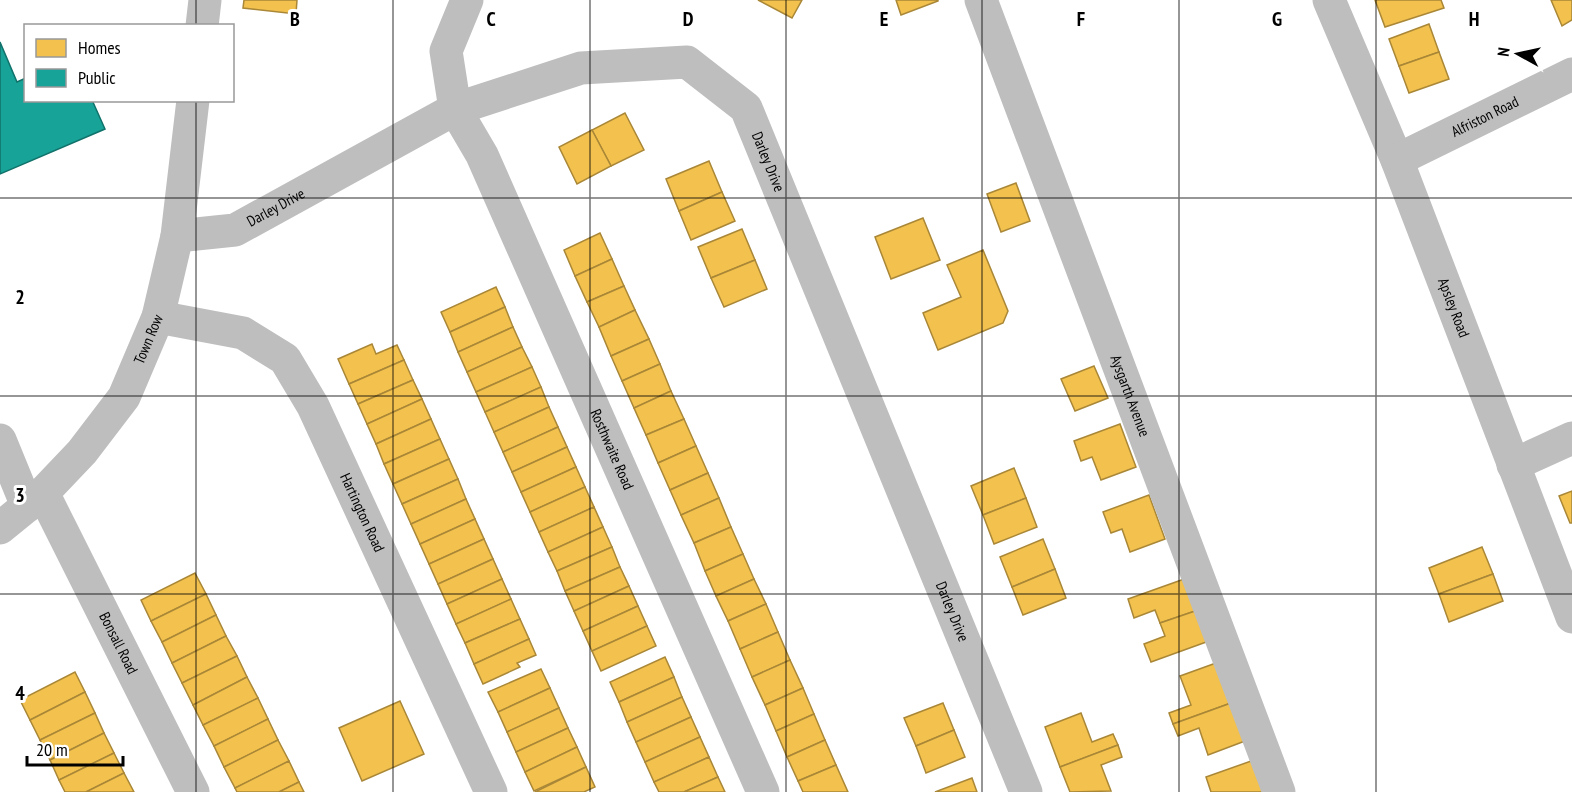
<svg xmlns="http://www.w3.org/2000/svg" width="1572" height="792" font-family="'PT Sans Narrow',sans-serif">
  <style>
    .homes { fill: #f2c14e; stroke: #a98737; stroke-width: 1.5 }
    .public { fill: #17a398; stroke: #10726a; stroke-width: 1.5 }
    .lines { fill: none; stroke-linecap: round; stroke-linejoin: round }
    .minor { stroke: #bebebe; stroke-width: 33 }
    .grid { fill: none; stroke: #000; stroke-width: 1.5; stroke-opacity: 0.55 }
    .labels { text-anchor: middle; stroke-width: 6; stroke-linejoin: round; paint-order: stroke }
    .street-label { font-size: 15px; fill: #000; stroke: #fff }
    .grid-label { font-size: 20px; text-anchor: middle; font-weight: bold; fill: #000; stroke: #fff; stroke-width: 6; stroke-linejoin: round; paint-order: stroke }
  </style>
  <rect width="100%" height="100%" fill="#fff"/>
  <g class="homes">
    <path d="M244 0H297L296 14 243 8Z"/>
    <path d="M758 0H802L792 18Z"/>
    <path d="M896 0H938V1L901 15Z"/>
    <path d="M1375 0H1441L1444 8 1385 27Z"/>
    <path d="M1551 0H1572V20L1562 26Z"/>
    <path d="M1429 24 1439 52 1399 66 1389 39Z"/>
    <path d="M1439 52 1449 79 1409 93 1399 66Z"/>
    <path d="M625 113 644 150 611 166 592 130Z"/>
    <path d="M592 130 611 166 577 184 559 147Z"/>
    <path d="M709 161 722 192 679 211 666 179Z"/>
    <path d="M1016 183 1030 221 1001 232 987 194Z"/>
    <path d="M722 192 735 221 691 240 679 211Z"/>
    <path d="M923 218 940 260 891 279 875 237Z"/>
    <path d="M742 229 755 260 711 278 698 247Z"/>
    <path d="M600 233 612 259 575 276 564 250Z"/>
    <path d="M983 250 1008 311 1003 323 938 350 923 313 961 297 947 265Z"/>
    <path d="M612 259 624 286 587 302 575 276Z"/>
    <path d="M755 260 767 289 724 307 711 278Z"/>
    <path d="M624 286 635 310 599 327 587 302Z"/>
    <path d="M496 287 505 307 450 332 441 312Z"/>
    <path d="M505 307 513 327 458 352 450 332Z"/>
    <path d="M635 310 649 339 611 356 599 327Z"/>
    <path d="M513 327 522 347 467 372 458 352Z"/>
    <path d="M649 339 660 364 622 381 611 356Z"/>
    <path d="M372 344 376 354 397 345 404 360 349 384 338 359Z"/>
    <path d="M522 347 532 367 476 392 467 372Z"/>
    <path d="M404 360 413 380 358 404 349 384Z"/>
    <path d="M660 364 671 391 634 408 622 381Z"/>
    <path d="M1094 366 1108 398 1075 411 1061 379Z"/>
    <path d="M532 367 541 387 485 412 476 392Z"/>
    <path d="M413 380 422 399 367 424 358 404Z"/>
    <path d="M541 387 549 407 494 432 485 412Z"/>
    <path d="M671 391 684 419 646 435 634 408Z"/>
    <path d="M422 399 431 419 376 444 367 424Z"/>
    <path d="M549 407 558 427 503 452 494 432Z"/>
    <path d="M431 419 440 439 384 464 376 444Z"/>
    <path d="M684 419 696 446 658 463 646 435Z"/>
    <path d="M1120 424 1136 467 1101 480 1092 457 1081 461 1074 441Z"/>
    <path d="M558 427 567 447 512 472 503 452Z"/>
    <path d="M440 439 449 459 393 484 384 464Z"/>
    <path d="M696 446 708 473 670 490 658 463Z"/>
    <path d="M567 447 576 467 521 492 512 472Z"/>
    <path d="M449 459 458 479 402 504 393 484Z"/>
    <path d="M576 467 585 487 530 512 521 492Z"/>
    <path d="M1014 468 1026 498 983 515 971 486Z"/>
    <path d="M708 473 719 498 681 515 670 490Z"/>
    <path d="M458 479 466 499 411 524 402 504Z"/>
    <path d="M585 487 594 507 539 532 530 512Z"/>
    <path d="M1572 491V523H1570L1559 496Z"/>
    <path d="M1149 495 1165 539 1130 552 1122 529 1111 533 1103 512Z"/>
    <path d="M719 498 731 527 694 543 681 515Z"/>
    <path d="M1026 498 1037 527 994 544 983 515Z"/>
    <path d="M466 499 475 519 420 544 411 524Z"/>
    <path d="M594 507 603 527 548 552 539 532Z"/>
    <path d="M475 519 484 539 429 564 420 544Z"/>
    <path d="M603 527 612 547 557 571 548 552Z"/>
    <path d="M731 527 743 554 705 571 694 543Z"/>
    <path d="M484 539 493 559 438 584 429 564Z"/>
    <path d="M1043 539 1055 569 1012 587 1000 557Z"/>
    <path d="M612 547 620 567 565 591 557 571Z"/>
    <path d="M1482 547 1493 574 1439 594 1429 568Z"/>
    <path d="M743 554 754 579 716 596 705 571Z"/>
    <path d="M493 559 502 579 447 604 438 584Z"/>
    <path d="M620 567 629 586 574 611 565 591Z"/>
    <path d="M1055 569 1066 598 1023 615 1012 587Z"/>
    <path d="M195 573 206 594 151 621 141 600Z"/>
    <path d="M1493 574 1503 601 1449 622 1439 594Z"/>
    <path d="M1187 578 1198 610 1160 623 1155 610 1134 618 1128 599Z"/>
    <path d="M502 579 511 599 456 624 447 604Z"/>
    <path d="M754 579 766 604 728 621 716 596Z"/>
    <path d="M629 586 638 606 583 631 574 611Z"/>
    <path d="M206 594 216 615 162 642 151 621Z"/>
    <path d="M511 599 520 619 465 643 456 624Z"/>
    <path d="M766 604 778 632 740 649 728 621Z"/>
    <path d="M638 606 647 626 592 651 583 631Z"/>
    <path d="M1198 610 1209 641 1151 662 1144 644 1165 636 1160 623Z"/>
    <path d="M216 615 226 636 172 663 162 642Z"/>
    <path d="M520 619 529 639 474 664 465 643Z"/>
    <path d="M647 626 656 646 601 671 592 651Z"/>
    <path d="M778 632 790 660 752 677 740 649Z"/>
    <path d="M226 636 237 656 182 683 172 663Z"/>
    <path d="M529 639 536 655 517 663 520 667 483 684 474 664Z"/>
    <path d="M237 656 247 677 193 705 182 683Z"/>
    <path d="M665 657 674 677 619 702 610 682Z"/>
    <path d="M790 660 803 688 765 705 752 677Z"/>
    <path d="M1216 663 1231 703 1173 724 1169 713 1191 705 1180 676Z"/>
    <path d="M541 669 550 688 498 712 488 692Z"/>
    <path d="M75 672 85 692 30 720 20 700Z"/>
    <path d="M247 677 258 698 203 725 193 705Z"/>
    <path d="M674 677 682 697 627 722 619 702Z"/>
    <path d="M550 688 559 708 507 732 498 712Z"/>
    <path d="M803 688 814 714 776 731 765 705Z"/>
    <path d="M85 692 95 713 40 740 30 720Z"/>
    <path d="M682 697 691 717 636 742 627 722Z"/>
    <path d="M258 698 268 719 214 746 203 725Z"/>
    <path d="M400 701 424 754 362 781 339 728Z"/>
    <path d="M943 703 954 730 916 746 904 718Z"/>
    <path d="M1231 703 1245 741 1208 755 1199 728 1178 736 1173 724Z"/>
    <path d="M559 708 568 728 516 752 507 732Z"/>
    <path d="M95 713 104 733 50 760 40 740Z"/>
    <path d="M1081 713 1092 742 1113 734 1118 745 1060 767 1045 727Z"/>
    <path d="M814 714 825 740 787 757 776 731Z"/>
    <path d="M691 717 700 737 645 762 636 742Z"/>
    <path d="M268 719 278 740 224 767 214 746Z"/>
    <path d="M568 728 577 747 525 772 516 752Z"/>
    <path d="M954 730 965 757 926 773 916 746Z"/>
    <path d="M104 733 114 753 59 780 50 760Z"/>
    <path d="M700 737 709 757 654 782 645 762Z"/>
    <path d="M278 740 289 761 235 788 224 767Z"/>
    <path d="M825 740 836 765 798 781 787 757Z"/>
    <path d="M1118 745 1122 757 1101 765 1111 791 1070 792 1060 767Z"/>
    <path d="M577 747 586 767 534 791 525 772Z"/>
    <path d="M114 753 124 773 86 792H65L59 780Z"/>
    <path d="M709 757 718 777 684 792H659L654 782Z"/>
    <path d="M1254 760 1265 792H1211L1206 777Z"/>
    <path d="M289 761 299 782 279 792H237L235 788Z"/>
    <path d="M836 765 848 792H803L798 781Z"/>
    <path d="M586 767 595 787 584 792H535Z"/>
    <path d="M124 773 134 792H86Z"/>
    <path d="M718 777 725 792H684Z"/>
    <path d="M972 778 977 792H935Z"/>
    <path d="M299 782 304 792H279Z"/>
  </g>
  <path class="public" d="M0 42 17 82 26 78V100H92L105 129 0 174Z"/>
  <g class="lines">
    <g class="minor">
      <path id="s1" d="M467 0 446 51 455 109 482 155 763 792"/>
      <path id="s2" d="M981 0 1279 792"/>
      <path id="s3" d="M1329 0 1397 160 1572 617"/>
      <path d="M202 26 205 0"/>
      <path id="s4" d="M1397 160 1572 74"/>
      <path id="s5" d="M177 236 235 230 455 109 581 68 687 62 746 108 1026 792"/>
      <path id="s6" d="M158 317 243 333 285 359 313 406 491 792"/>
      <path d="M0 440 27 506"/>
      <path d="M1513 465 1572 438"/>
      <path id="s7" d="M43 493 193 792"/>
      <path id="s8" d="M0 528 43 493 82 452 124 397 158 317 177 236 193 100"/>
    </g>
  </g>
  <path class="grid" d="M196 0V26M393 0V792M590 0V792M786 0V792M982 0V792M1179 0V792M1376 0V792M196 100V792M0 198H1572M0 396H1572M0 594H1572"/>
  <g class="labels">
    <g class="street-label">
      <text dy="5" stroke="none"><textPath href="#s4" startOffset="98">Alfriston Road</textPath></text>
      <text dy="5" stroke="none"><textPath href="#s5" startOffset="681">Darley Drive</textPath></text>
      <text dy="5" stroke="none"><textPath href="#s5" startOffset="105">Darley Drive</textPath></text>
      <text dy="5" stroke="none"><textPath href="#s3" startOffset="332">Apsley Road</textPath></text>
      <text dy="5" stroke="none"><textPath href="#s8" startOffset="244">Town Row</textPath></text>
      <text dy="5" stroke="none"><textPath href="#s2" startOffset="423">Aysgarth Avenue</textPath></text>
      <text dy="5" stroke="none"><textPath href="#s1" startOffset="489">Rosthwaite Road</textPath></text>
      <text dy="5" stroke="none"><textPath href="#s6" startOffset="308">Hartington Road</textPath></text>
      <text dy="5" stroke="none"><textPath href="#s5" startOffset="1167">Darley Drive</textPath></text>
      <text dy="5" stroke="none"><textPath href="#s7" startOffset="168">Bonsall Road</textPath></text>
    </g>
  </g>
  <g class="grid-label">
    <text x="295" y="26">B</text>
    <text x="491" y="26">C</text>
    <text x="688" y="26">D</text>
    <text x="884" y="26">E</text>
    <text x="1081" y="26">F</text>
    <text x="1277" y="26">G</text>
    <text x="1474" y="26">H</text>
    <text x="20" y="304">2</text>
    <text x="20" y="502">3</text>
    <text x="20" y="700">4</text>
  </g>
  <rect x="24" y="24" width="210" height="78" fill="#ffffff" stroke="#999999" stroke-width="1.5"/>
  <rect x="36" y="39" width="30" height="18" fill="#f2c14e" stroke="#999999" stroke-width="1.5"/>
  <text x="78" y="54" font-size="18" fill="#000000">Homes</text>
  <rect x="36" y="69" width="30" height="18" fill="#17a398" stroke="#999999" stroke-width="1.5"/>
  <text x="78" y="84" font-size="18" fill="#000000">Public</text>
  <g transform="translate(1518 54) rotate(278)" stroke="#ffffff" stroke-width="4.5" paint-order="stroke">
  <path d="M0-4.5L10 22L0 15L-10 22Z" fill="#000000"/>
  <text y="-9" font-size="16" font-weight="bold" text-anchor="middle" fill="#000000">N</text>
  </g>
  <path d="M27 756v9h96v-9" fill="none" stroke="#000000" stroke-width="3"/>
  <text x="36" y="756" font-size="18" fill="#000000" stroke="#ffffff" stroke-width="4.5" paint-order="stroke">20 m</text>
</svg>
